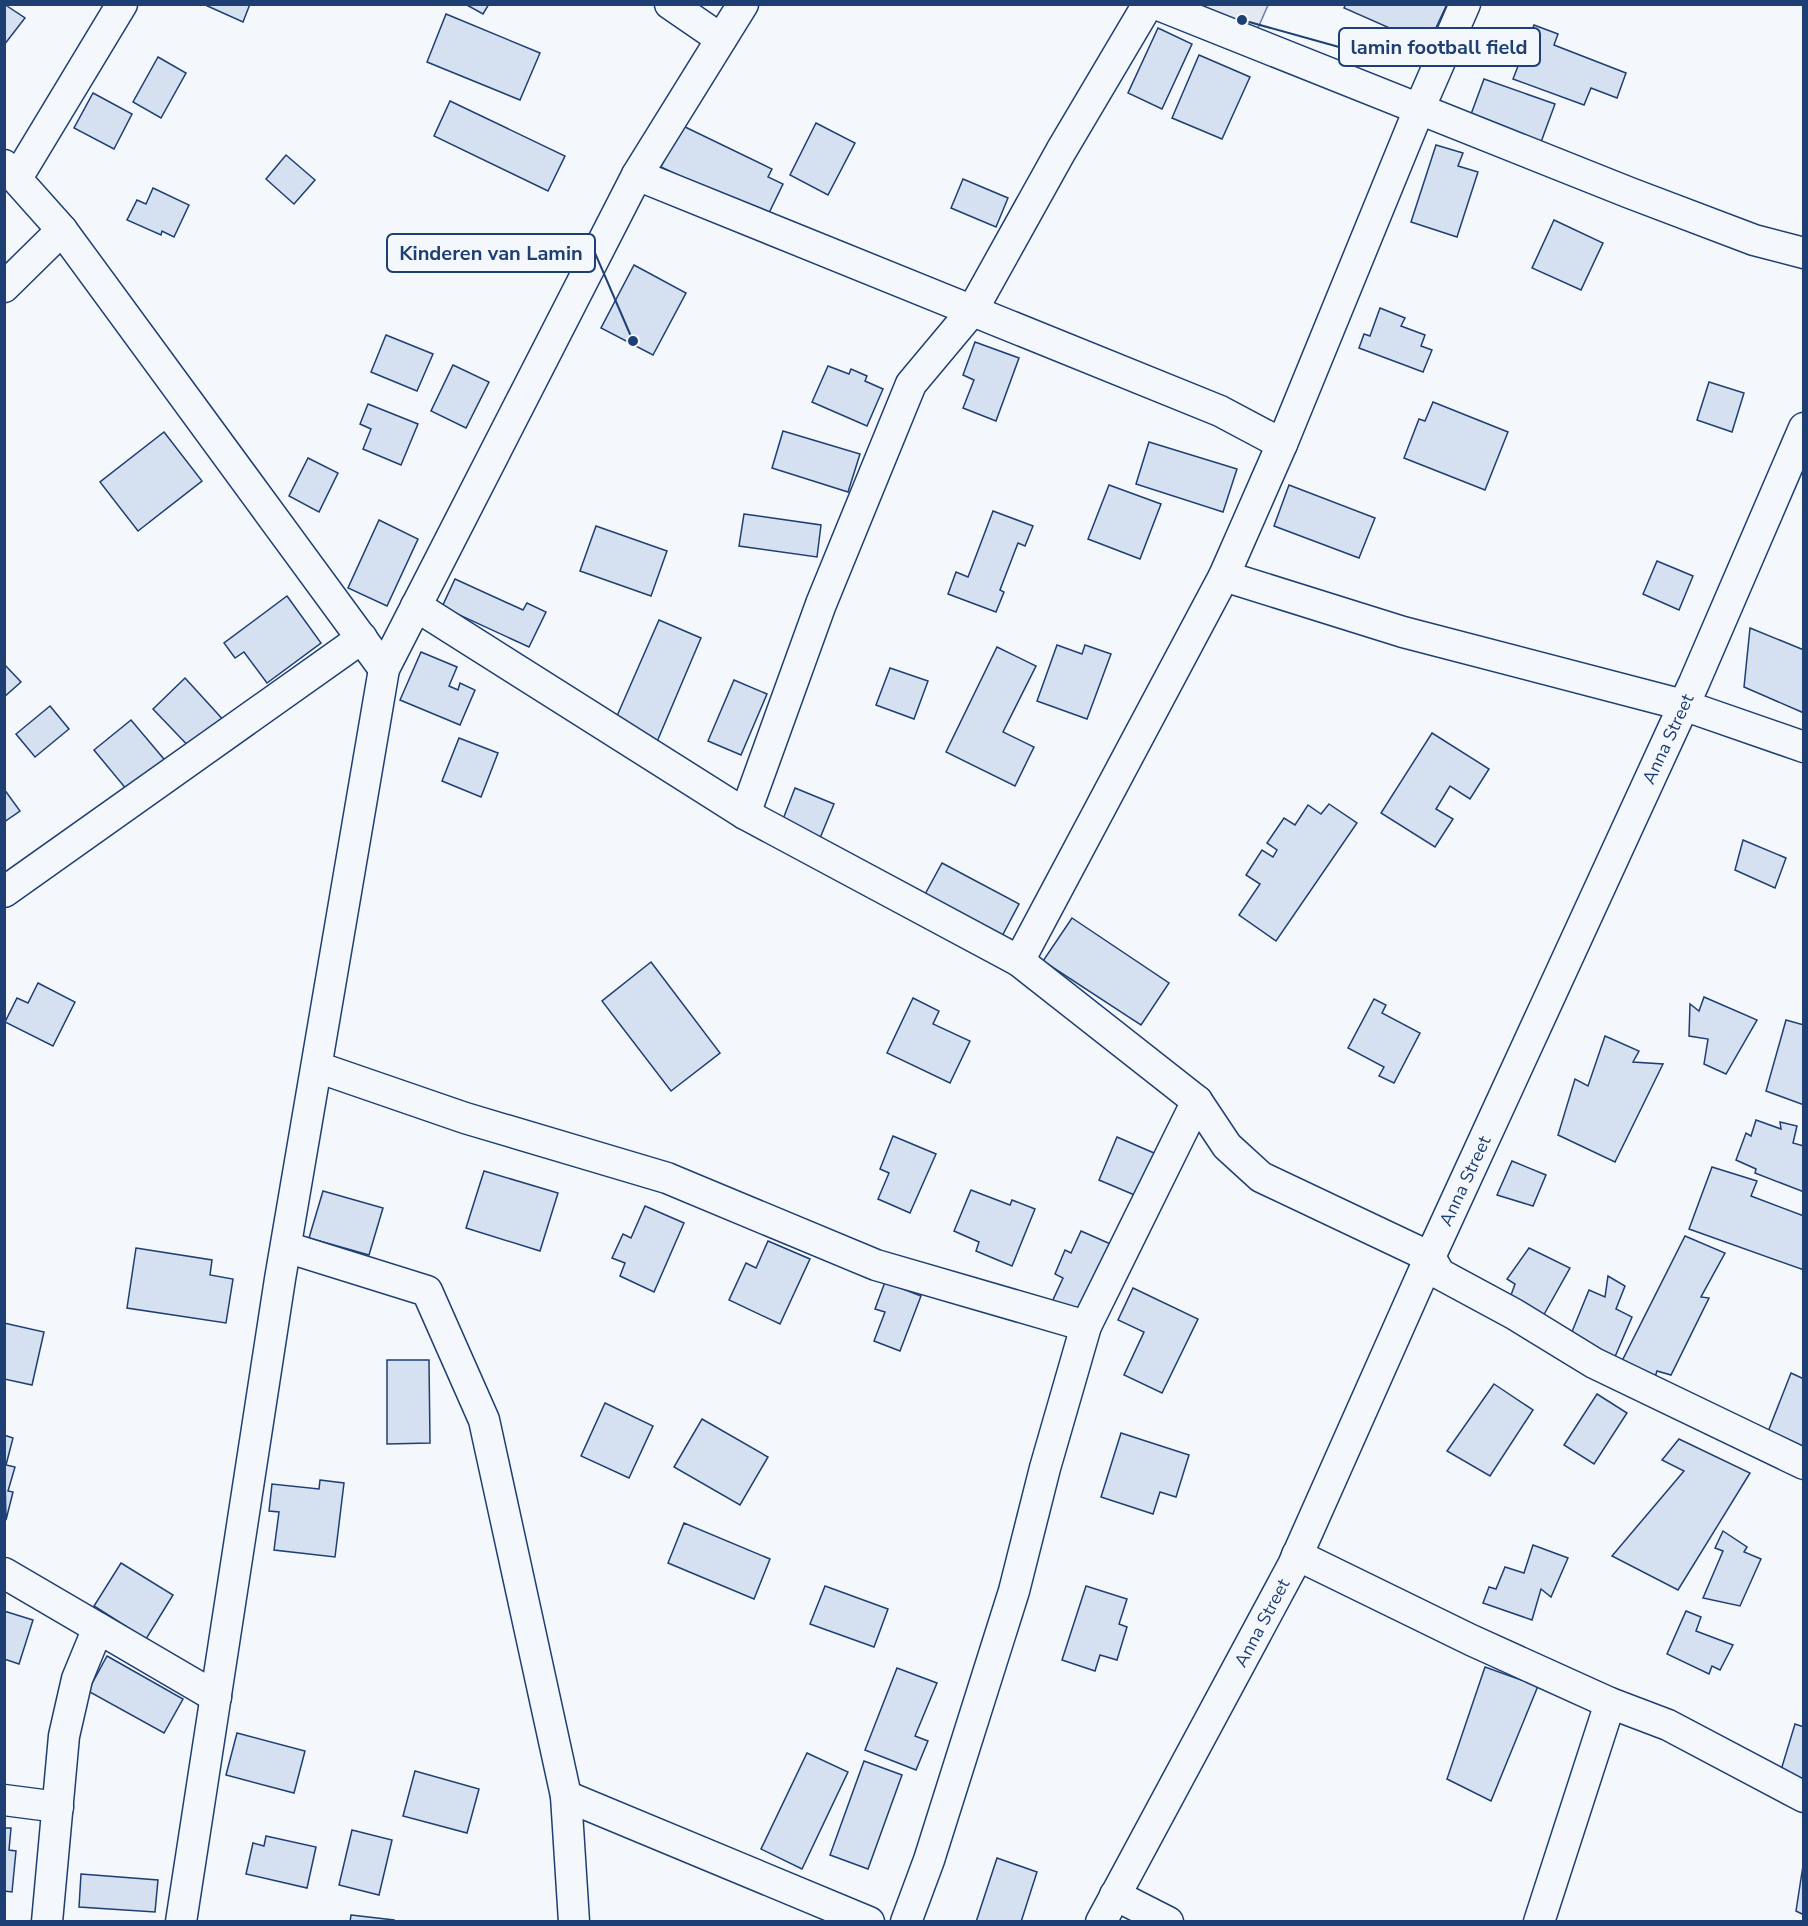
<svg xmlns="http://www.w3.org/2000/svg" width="1808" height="1926" font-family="'Nunito Sans',sans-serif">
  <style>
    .green { fill: #e3e9f0; stroke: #687fa3; stroke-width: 1.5 }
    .building { fill: #d5e0f0; stroke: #1d3f73; stroke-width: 1.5 }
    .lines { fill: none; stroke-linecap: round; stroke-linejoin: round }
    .minor-casing { stroke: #1d3f73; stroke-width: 33 }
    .minor { stroke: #f4f7fb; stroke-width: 30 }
    .labels { text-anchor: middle; stroke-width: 4.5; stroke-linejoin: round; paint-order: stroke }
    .street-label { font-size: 18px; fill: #1d3f73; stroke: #f4f7fb }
    .leader { fill: none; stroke: #1d3f73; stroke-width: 2 }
    .callout-dot { fill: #1d3f73; stroke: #f4f7fb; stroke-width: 2 }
    .callout { fill: #f4f7fb; stroke: #1d3f73; stroke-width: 2 }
    .callout-label { font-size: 20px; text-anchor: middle; font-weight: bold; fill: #1d3f73 }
  </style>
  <rect width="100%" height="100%" fill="#f4f7fb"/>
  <path class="green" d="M1189 5H1268L1255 35Z"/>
  <g class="building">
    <path d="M4 4 25 18 4 45Z"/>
    <path d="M203 4H250L243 22Z"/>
    <path d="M465 4H489L483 14Z"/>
    <path d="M1346 4H1447L1428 45 1344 8Z"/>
    <path d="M446 14 540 53 520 100 427 62Z"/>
    <path d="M1534 25 1558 34 1554 45 1626 73 1617 98 1591 88 1584 105 1513 79Z"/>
    <path d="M1158 28 1192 44 1162 109 1128 93Z"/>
    <path d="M1199 55 1250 77 1222 139 1172 118Z"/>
    <path d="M158 57 186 73 161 118 133 102Z"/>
    <path d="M1484 79 1555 104 1541 142 1470 117Z"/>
    <path d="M93 93 132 114 114 149 74 128Z"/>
    <path d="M450 101 565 156 548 191 434 136Z"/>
    <path d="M816 123 855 143 828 195 790 175Z"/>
    <path d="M681 125 772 169 768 177 783 184 767 217 661 167Z"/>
    <path d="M1436 145 1463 153 1458 166 1478 172 1457 237 1411 222Z"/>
    <path d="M286 155 315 180 294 204 266 179Z"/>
    <path d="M963 179 1008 198 996 227 951 208Z"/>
    <path d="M153 188 189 205 174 237 162 231 161 235 127 220 137 200 146 204Z"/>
    <path d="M1554 220 1603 243 1581 290 1532 268Z"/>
    <path d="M634 265 686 293 653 355 601 328Z"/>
    <path d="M1380 308 1405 318 1401 326 1425 335 1421 346 1432 350 1423 372 1359 348 1364 334 1370 336Z"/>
    <path d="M386 335 433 354 417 391 371 372Z"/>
    <path d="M975 342 1019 358 996 421 963 408 974 380 963 375Z"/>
    <path d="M453 365 489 382 466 428 431 411Z"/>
    <path d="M828 366 849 374 851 369 867 376 865 381 883 389 867 426 812 402Z"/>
    <path d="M1709 382 1744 393 1732 432 1697 420Z"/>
    <path d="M1433 402 1508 432 1485 490 1404 458 1419 419 1425 421Z"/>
    <path d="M368 404 418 424 401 465 363 449 371 429 360 424Z"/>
    <path d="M783 431 860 454 848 492 772 468Z"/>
    <path d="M164 432 202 481 138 531 100 482Z"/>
    <path d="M1149 442 1237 469 1223 512 1136 484Z"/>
    <path d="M308 458 338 473 319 512 289 496Z"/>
    <path d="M1109 485 1161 504 1140 559 1088 539Z"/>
    <path d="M1289 485 1375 518 1359 558 1274 526Z"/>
    <path d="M993 511 1033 526 1025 546 1018 543 1000 590 1004 592 996 612 948 594 956 572 968 577Z"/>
    <path d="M744 514 821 525 817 557 739 546Z"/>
    <path d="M379 520 418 539 387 606 348 588Z"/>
    <path d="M596 526 667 551 651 596 580 571Z"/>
    <path d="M1657 561 1693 576 1679 610 1643 594Z"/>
    <path d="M455 579 523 610 527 603 546 612 529 647 442 607Z"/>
    <path d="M287 596 321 643 267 683 244 652 235 658 224 643Z"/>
    <path d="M659 620 701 638 656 744 613 725Z"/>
    <path d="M1750 628 1804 650V713L1744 687Z"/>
    <path d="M1057 645 1082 654 1085 645 1111 654 1087 719 1037 701Z"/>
    <path d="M997 647 1036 666 1003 732 1034 747 1015 786 946 752Z"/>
    <path d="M421 652 457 667 449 686 458 690 460 683 475 690 460 725 400 700Z"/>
    <path d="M4 664 21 682 4 697Z"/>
    <path d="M890 668 928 681 914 719 876 705Z"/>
    <path d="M185 678 227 724 196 754 153 709Z"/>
    <path d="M734 680 767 694 741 755 708 741Z"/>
    <path d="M50 706 69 729 35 757 16 734Z"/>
    <path d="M131 720 169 765 132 796 94 750Z"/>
    <path d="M1432 733 1489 769 1470 799 1450 786 1436 809 1453 819 1435 847 1381 813Z"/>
    <path d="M459 738 498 753 481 797 442 781Z"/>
    <path d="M795 788 834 804 818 843 780 827Z"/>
    <path d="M4 789 20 811 4 822Z"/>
    <path d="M1329 804 1357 823 1276 941 1239 915 1260 884 1246 875 1262 850 1273 857 1277 850 1267 843 1284 818 1295 825 1308 805 1321 814Z"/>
    <path d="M1743 840 1786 858 1775 888 1735 870Z"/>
    <path d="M942 863 1019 904 1000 940 923 898Z"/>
    <path d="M1072 918 1169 983 1141 1025 1043 961Z"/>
    <path d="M651 962 720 1053 671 1091 602 1001Z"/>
    <path d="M38 983 75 1002 53 1046 5 1022 17 998 28 1003Z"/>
    <path d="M1704 997 1757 1020 1726 1074 1704 1064 1708 1039 1689 1036 1690 1004 1699 1011Z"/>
    <path d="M913 998 939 1011 933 1024 970 1041 950 1083 887 1053Z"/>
    <path d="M1374 999 1386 1005 1382 1013 1420 1033 1394 1083 1379 1076 1384 1067 1348 1048Z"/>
    <path d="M1786 1020 1804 1025V1105L1766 1091Z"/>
    <path d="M1605 1036 1639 1051 1633 1062 1663 1064 1615 1162 1558 1135 1575 1079 1588 1086Z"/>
    <path d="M1756 1120 1781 1129 1780 1122 1797 1126 1793 1143 1804 1146V1192L1755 1173 1756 1169 1736 1160 1746 1133 1751 1136Z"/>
    <path d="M893 1136 936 1154 910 1213 878 1199 889 1173 880 1169Z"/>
    <path d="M1117 1137 1161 1156 1144 1199 1099 1180Z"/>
    <path d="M1512 1161 1546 1175 1533 1206 1497 1195Z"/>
    <path d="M1712 1167 1757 1181 1751 1196 1804 1216V1270L1689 1229Z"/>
    <path d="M484 1171 558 1193 540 1251 466 1228Z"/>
    <path d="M971 1190 1010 1205 1012 1200 1035 1209 1012 1266 976 1251 979 1242 954 1231Z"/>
    <path d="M323 1191 383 1208 369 1255 309 1238Z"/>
    <path d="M645 1206 684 1223 654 1292 620 1276 625 1263 612 1258 623 1234 631 1238Z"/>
    <path d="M1081 1231 1115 1246 1083 1316 1052 1302 1063 1278 1055 1274 1065 1250 1071 1253Z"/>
    <path d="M1685 1236 1725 1253 1701 1297 1709 1298 1671 1375 1657 1371 1653 1383 1620 1365Z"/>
    <path d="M768 1241 810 1259 780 1324 729 1300 746 1263 756 1268Z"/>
    <path d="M136 1248 212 1260 210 1275 233 1279 226 1323 127 1308Z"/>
    <path d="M1529 1248 1570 1268 1542 1318 1506 1309 1515 1284 1507 1279Z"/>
    <path d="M1608 1276 1625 1286 1616 1309 1632 1317 1614 1359 1569 1339 1589 1290 1605 1297Z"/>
    <path d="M885 1282 921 1296 900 1351 874 1341 885 1312 875 1309Z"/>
    <path d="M1133 1288 1198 1319 1162 1393 1124 1375 1144 1332 1118 1320Z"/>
    <path d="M4 1323 44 1332 32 1385 4 1379Z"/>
    <path d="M387 1360H429L430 1443 387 1444Z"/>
    <path d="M1791 1373 1804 1379V1448L1764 1442Z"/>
    <path d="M1494 1384 1533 1410 1490 1476 1447 1451Z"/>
    <path d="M1597 1394 1627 1413 1594 1464 1564 1445Z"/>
    <path d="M605 1403 653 1426 629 1478 581 1456Z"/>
    <path d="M702 1419 768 1457 740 1505 674 1467Z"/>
    <path d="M1121 1433 1189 1455 1176 1497 1160 1492 1153 1514 1101 1497Z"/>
    <path d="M4 1435 13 1438 6 1465 15 1467 8 1491 13 1492 6 1520Z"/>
    <path d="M1679 1439 1750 1473 1678 1590 1612 1556 1684 1471 1662 1460Z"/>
    <path d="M320 1480 344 1483 335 1557 274 1550 279 1512 269 1511 272 1484 319 1489Z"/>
    <path d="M684 1523 770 1559 754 1599 668 1563Z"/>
    <path d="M1723 1531 1747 1547 1744 1552 1761 1559 1740 1606 1703 1598 1723 1551 1715 1548Z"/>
    <path d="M1533 1545 1568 1558 1551 1597 1541 1589 1532 1620 1483 1603 1489 1587 1496 1589 1505 1567 1524 1573Z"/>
    <path d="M121 1563 173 1595 146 1639 94 1606Z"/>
    <path d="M825 1586 888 1609 874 1647 810 1624Z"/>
    <path d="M1086 1586 1127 1599 1119 1624 1127 1627 1117 1660 1100 1655 1095 1671 1062 1660Z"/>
    <path d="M4 1611 33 1620 19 1664 4 1659Z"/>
    <path d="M1686 1611 1701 1617 1696 1631 1733 1645 1720 1670 1712 1666 1709 1674 1667 1654Z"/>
    <path d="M107 1656 183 1699 164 1733 88 1691Z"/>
    <path d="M1485 1667 1538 1686 1491 1801 1447 1779Z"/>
    <path d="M897 1668 937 1683 915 1736 928 1741 916 1770 865 1750Z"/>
    <path d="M1795 1724 1804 1727V1791L1778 1780Z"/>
    <path d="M237 1733 305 1751 294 1793 226 1775Z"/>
    <path d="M807 1753 848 1772 802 1869 761 1849Z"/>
    <path d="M864 1761 902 1775 868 1869 830 1855Z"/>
    <path d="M415 1771 479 1789 467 1833 403 1816Z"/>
    <path d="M4 1828H11L9 1850 16 1851 12 1892 4 1891Z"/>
    <path d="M352 1830 392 1840 379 1895 339 1885Z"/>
    <path d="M266 1836 316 1847 307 1888 246 1874 253 1843 264 1846Z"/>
    <path d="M997 1858 1037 1872 1021 1922H976Z"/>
    <path d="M1804 1859V1915L1796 1911Z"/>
    <path d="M81 1874 158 1880 155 1912 79 1907Z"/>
    <path d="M351 1915 394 1920V1922H350Z"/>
  </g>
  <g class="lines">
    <defs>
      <g id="minor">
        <path d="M670 4 721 39"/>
        <path d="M1156 4 1630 193 1754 240 1804 253"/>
        <path d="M4 165 62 230 384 669"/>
        <path d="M637 175 1220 411 1282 444"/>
        <path d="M17 178 122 4"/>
        <path d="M4 287 62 230"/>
        <path d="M1224 576 1403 632 1683 705 1804 747"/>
        <path d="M416 606 745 814 1019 961 1197 1101 1227 1146 1261 1177 1430 1257 1440 1274 1514 1314 1594 1363 1804 1464"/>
        <path d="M745 814 821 604 911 384 972 311 1061 151 1148 4"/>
        <path d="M4 892 362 638"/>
        <path d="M1019 961 1224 576 1282 444 1420 107 1465 4"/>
        <path d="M317 1067 465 1118 667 1178 876 1265 1086 1326"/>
        <path d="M286 1247 427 1291 484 1420 566 1796 574 1922"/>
        <path d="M1297 1555 1471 1640 1610 1703 1668 1725 1804 1797"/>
        <path d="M4 1573 216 1697"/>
        <path d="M566 1796 869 1922"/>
        <path d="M4 1800 58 1807"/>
        <path d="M1115 1895 1168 1922"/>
        <path d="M47 1922 64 1736 77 1679 98 1628"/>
        <path d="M181 1922 280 1279 384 669 637 175 743 4"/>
        <path d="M906 1922 929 1860 1014 1591 1045 1468 1086 1326 1197 1101"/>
        <path d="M1101 1922 1293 1565 1430 1257 1694 683 1804 428"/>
        <path d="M1539 1922 1610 1703"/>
      </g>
    </defs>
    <use href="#minor" class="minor-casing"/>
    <use href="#minor" class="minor"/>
  </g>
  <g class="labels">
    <g class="street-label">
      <text transform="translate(1668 739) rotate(-65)" y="6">Anna Street</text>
      <text transform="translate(1465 1181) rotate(-65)" y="6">Anna Street</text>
      <text transform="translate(1262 1623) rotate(-62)" y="6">Anna Street</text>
    </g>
  </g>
  <path class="leader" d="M1242 20L1339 47M633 341L595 253"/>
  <g class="callout-dot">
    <circle cx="1242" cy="20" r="6"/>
    <circle cx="633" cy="341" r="6"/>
  </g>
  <g class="callout">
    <rect x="1339" y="28" width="201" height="38" rx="6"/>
    <rect x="387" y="234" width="208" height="38" rx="6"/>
  </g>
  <g class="callout-label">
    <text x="1439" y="54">lamin football field</text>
    <text x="491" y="260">Kinderen van Lamin</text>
  </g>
  <rect width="1808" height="1926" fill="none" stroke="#1d3f73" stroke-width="12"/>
</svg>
